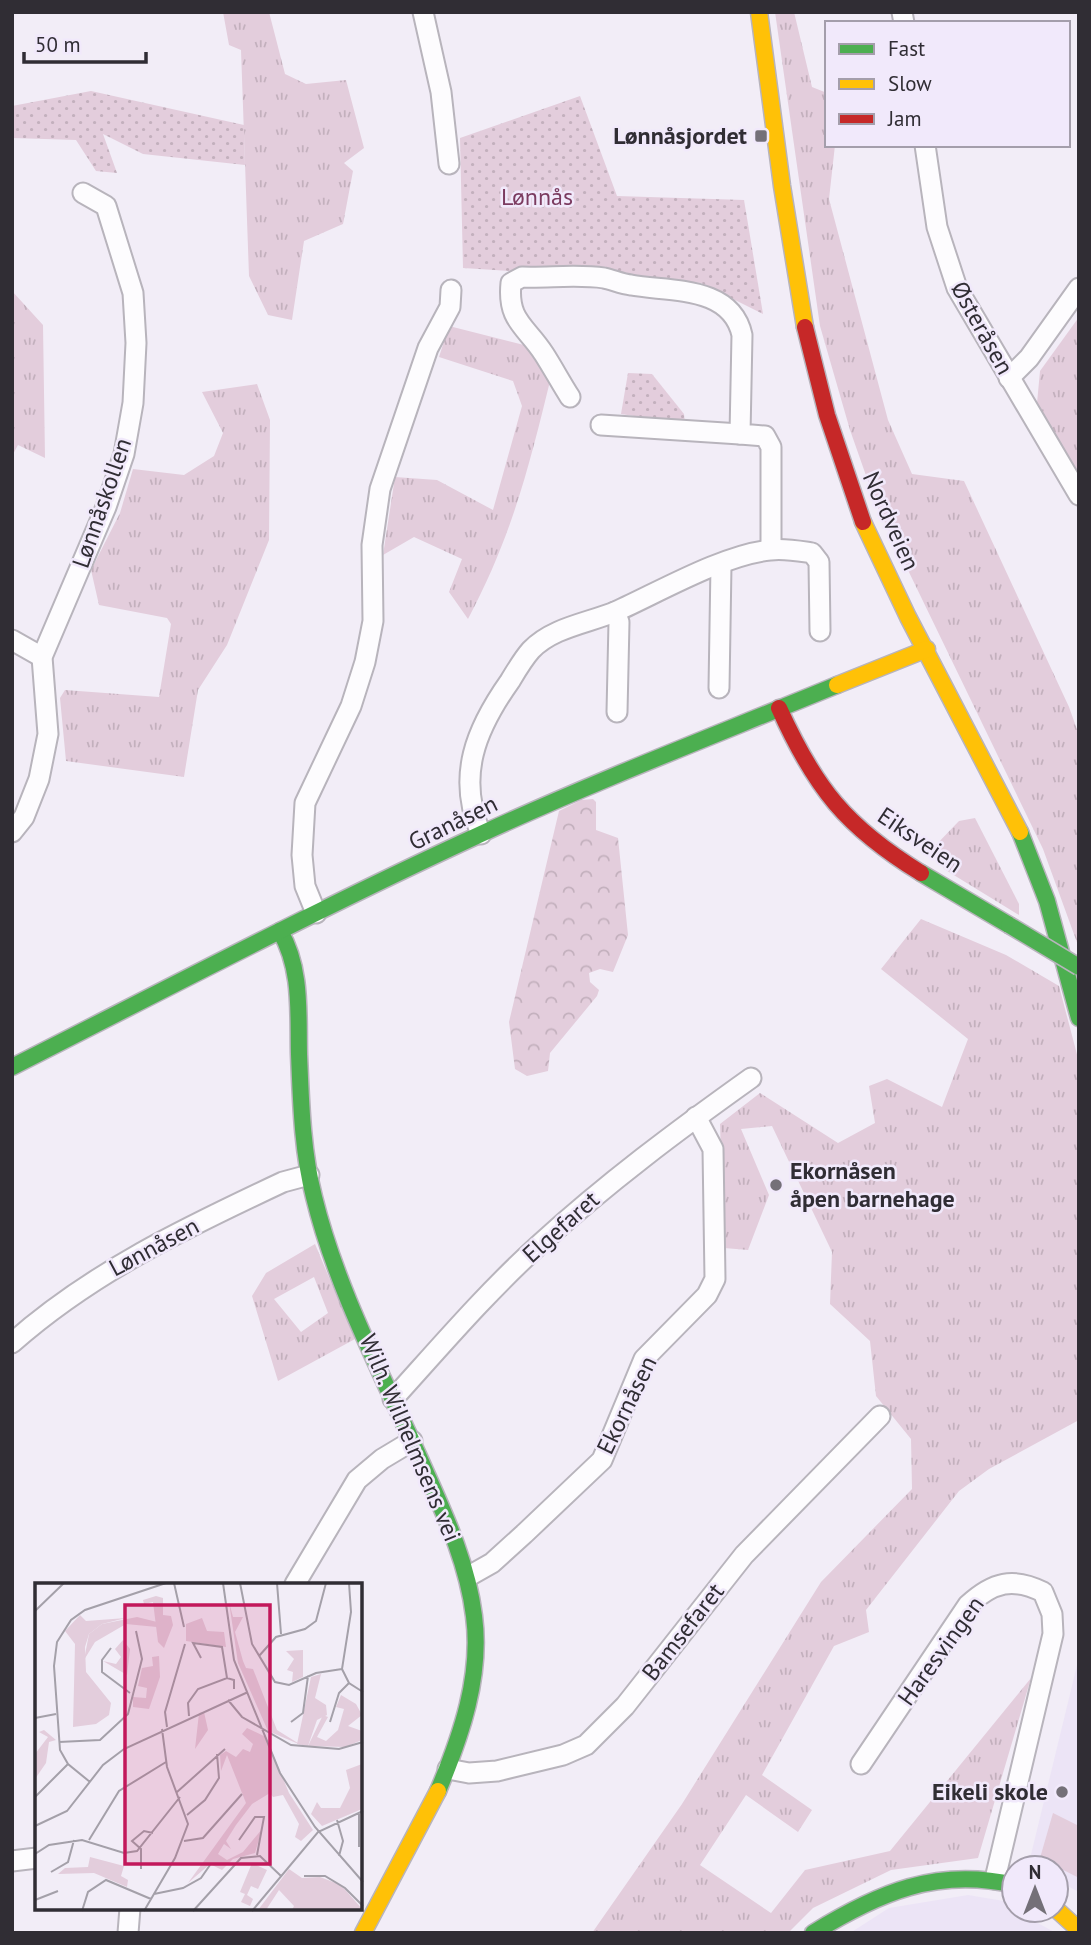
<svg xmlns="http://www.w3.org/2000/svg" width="1091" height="1945" font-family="'PT Sans',sans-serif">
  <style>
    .built { fill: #ece4f6 }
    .grass { fill: url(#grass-tufts); fill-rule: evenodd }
    .forest { fill: url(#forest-crowns) }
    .park { fill: url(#park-dots) }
    .pitch { fill: #e3cddc }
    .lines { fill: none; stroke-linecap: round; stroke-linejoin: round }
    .street-casing { stroke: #b8b4bc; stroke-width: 23 }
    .fast-casing { stroke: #b8b4bc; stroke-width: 19 }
    .slow-casing { stroke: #b8b4bc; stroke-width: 19 }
    .jam-casing { stroke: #b8b4bc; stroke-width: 19 }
    .street { stroke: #fdfcfe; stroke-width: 19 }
    .fast { stroke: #4caf50; stroke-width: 16 }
    .slow { stroke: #ffc107; stroke-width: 16 }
    .jam { stroke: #c62828; stroke-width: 16 }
    .fast-bridge-casing { stroke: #b8b4bc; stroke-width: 19; stroke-linecap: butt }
    .fast-bridge { stroke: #4caf50; stroke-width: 16 }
    .poi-dot { fill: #747078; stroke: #f1e9fb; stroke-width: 2.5 }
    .labels { text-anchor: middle; stroke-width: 5; stroke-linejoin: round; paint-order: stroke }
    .poi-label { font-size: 24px; font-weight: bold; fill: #302d34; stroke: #f1e9fb; text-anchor: end }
    .park-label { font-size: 24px; fill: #7b3b60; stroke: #f1e9fb }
    .street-label { font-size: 24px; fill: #302d34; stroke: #f1e9fb }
    .inset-road { fill: none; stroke: #a4a0a9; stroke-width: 2 }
    .view { fill: #c2185b; fill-opacity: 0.15; stroke: #c2185b; stroke-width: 3.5 }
    .inset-edge { fill: none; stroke: #302d34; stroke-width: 3.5 }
  </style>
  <defs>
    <pattern id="grass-tufts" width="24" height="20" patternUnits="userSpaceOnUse" patternTransform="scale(1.75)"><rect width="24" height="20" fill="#e3cddc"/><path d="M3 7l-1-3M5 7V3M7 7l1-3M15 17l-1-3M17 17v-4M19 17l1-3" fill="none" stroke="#c3b0bd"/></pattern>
    <pattern id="forest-crowns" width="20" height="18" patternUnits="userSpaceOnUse" patternTransform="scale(1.75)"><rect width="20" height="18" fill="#e3cddc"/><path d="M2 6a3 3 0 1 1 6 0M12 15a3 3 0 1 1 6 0" fill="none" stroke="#c3b0bd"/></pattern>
    <pattern id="park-dots" width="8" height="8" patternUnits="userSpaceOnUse" patternTransform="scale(1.75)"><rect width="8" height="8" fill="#e3cddc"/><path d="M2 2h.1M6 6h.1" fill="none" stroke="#c3b0bd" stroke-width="1.8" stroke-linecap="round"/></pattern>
  </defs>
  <rect width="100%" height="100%" fill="#f2edf7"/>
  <g class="built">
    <path d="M1079 1657V1892L1056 1880V1868L1028 1867Z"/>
    <path d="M968 1895 1004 1901 1014 1910 1056 1933H850L889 1908Z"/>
  </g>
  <g class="grass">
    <path d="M223 12H269L285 74 306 84 346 80 364 148 344 163 353 171 343 224 304 241 292 320 268 315 249 276 241 50 229 45Z"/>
    <path d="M775 12H794L812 87 827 93V145H835L829 199 888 420 912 474 964 481 1069 707 1079 735V948L1043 849 876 504 850 430 820 326Z"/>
    <path d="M12 291 43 325 45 458 18 445 12 456Z"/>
    <path d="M1079 317V477L1037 403 1040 371Z"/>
    <path d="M449 326 528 346 551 377C529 467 512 536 468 619L449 592 462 559 414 537 383 555 395 477 437 480 493 510 522 406 513 381 439 357Z"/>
    <path d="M257 384 270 420 269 540 227 645 198 690 184 777 66 761 60 698 65 690 159 697 171 624 167 618 99 605 91 570 120 513 133 469 184 475 214 456 223 433 202 392Z"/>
    <path d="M975 818 1019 904V915L944 869 934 847 959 821Z"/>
    <path d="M921 919 1006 955 1059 986 1079 1062V1420L989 1469 959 1491 866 1610 869 1632 834 1646 762 1775 812 1810 798 1832 746 1795 700 1865 771 1913 805 1870 890 1851 1031 1678 978 1858 891 1870 813 1908 788 1933H592L682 1804 821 1582 912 1489 911 1439 876 1396 870 1341 830 1304 832 1252 772 1126 741 1129 769 1195 748 1250 724 1248 720 1124 760 1093 838 1143 875 1123 869 1086 887 1079 942 1107 968 1039 881 969Z"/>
    <path d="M315 1244 355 1339 278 1381 252 1296 266 1273ZM314 1277 328 1313 301 1332 274 1299Z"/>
  </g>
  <path class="forest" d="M593 799 596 802V830L618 838 628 935 613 972 600 969 589 973 590 982 599 990 597 996 550 1053 548 1071 527 1076 515 1069 509 1022 559 811 581 800Z"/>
  <g class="park">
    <path d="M91 91 244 125 245 165 143 154 103 134 117 173 96 171 76 140 12 138V106Z"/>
    <path d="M580 96 617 196 744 200 763 314 701 283 463 268 460 138Z"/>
    <path d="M628 373 652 374 684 414 685 424 621 414Z"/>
  </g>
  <path class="pitch" d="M1053 1813 1079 1826V1878L1040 1858Z"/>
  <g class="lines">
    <defs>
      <g id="street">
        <path d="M423 12 441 92 449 164"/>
        <path d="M902 12 904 23"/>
        <path d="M925 145 937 227 957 288 1079 495"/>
        <path d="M1009 378 1029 358 1079 288"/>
        <path d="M570 397C561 383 553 368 544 354 526 326 507 321 511 283L522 277C548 278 578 274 604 278 613 280 622 284 631 285 669 292 731 285 742 335L740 434 765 436 771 447V549"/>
        <path d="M601 425 740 434"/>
        <path d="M615 612 619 622 617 712"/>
        <path d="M12 640 42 657"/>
        <path d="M719 688 721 565"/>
        <path d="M12 832 24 817 39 779 48 734 42 657 106 507 124 454 133 403 136 343 133 293 106 206 83 193"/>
        <path d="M481 834C456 776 476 729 510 681 516 671 523 659 531 650 553 627 589 623 617 611 661 591 723 555 770 550 784 548 799 551 812 553L819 562 820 631"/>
        <path d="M316 913 305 886 302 855 305 803 351 706 365 662 373 621 372 545 380 489 428 348 450 307 451 290"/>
        <path d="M12 1343C92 1272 187 1227 283 1182L309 1175"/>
        <path d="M393 1399C441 1346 487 1292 540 1244 607 1183 678 1130 751 1078"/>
        <path d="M469 1576 492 1563 524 1534 602 1460 644 1359 707 1295 715 1279 713 1149 696 1117"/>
        <path d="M295 1584 357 1480 382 1459 412 1441"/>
        <path d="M861 1764 968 1605C993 1582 1013 1577 1043 1592L1052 1614 1053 1634 995 1879"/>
        <path d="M448 1769 469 1773 497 1771 563 1755 586 1745 625 1706 744 1555 880 1416"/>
        <path d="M12 1861 37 1858"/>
        <path d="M128 1933 130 1908"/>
      </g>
      <g id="fast">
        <path d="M1020 832 1047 901 1079 1018"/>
        <path d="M921 873 1009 925"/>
        <path d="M280 931C302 969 298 1012 299 1054 301 1102 302 1150 314 1197 336 1287 381 1372 419 1457 442 1509 467 1559 474 1616 482 1676 461 1736 438 1791"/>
        <path d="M12 1067C168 988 322 907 481 834 598 780 718 734 837 685"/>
        <path d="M813 1933C878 1893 937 1867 1014 1885"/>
      </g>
      <g id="slow">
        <path d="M759 12 782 186 805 327"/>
        <path d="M863 522 908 617 1020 832"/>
        <path d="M837 685 927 649"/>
        <path d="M1056 1909 1079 1930"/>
        <path d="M363 1933 438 1791"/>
      </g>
      <g id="jam">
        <path d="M805 327 827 415 863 522"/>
        <path d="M779 708C815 788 846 827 921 873"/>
      </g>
    </defs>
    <use href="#street" class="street-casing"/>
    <use href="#fast" class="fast-casing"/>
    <use href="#slow" class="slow-casing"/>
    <use href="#jam" class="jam-casing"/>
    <use href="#street" class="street"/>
    <use href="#fast" class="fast"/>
    <use href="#slow" class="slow"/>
    <use href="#jam" class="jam"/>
    <defs>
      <path id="fast-bridge" d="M1009 925 1079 967"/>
    </defs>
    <use href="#fast-bridge" class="fast-bridge-casing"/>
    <use href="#fast-bridge" class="fast-bridge"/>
  </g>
  <g class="poi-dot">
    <rect x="754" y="129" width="14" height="14" rx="3.5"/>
    <circle cx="776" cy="1185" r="7"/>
    <circle cx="1062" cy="1792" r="7"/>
  </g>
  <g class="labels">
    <g class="poi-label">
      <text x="747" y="144">Lønnåsjordet</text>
      <text x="790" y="1179" text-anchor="start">Ekornåsen<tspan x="790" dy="28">åpen barnehage</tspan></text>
      <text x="1048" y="1800">Eikeli skole</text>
    </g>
    <g class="park-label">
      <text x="537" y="205">Lønnås</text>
    </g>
    <g class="street-label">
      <text transform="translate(982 328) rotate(61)" y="8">Østeråsen</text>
      <text transform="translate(102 503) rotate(-71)" y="8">Lønnåskollen</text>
      <text transform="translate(891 521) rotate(66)" y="8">Nordveien</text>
      <text transform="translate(453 823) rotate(-26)" y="8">Granåsen</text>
      <text transform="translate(920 840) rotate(34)" y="8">Eiksveien</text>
      <text transform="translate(561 1227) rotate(-42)" y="8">Elgefaret</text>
      <text transform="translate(154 1247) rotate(-28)" y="8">Lønnåsen</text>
      <text transform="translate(627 1405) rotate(-64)" y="8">Ekornåsen</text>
      <text transform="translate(410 1438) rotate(67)" y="8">Wilh. Wilhelmsens vei</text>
      <text transform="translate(683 1632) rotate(-52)" y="8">Bamsefaret</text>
      <text transform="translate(941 1651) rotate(-54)" y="8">Haresvingen</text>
    </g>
  </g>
  <g transform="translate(35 1583)">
    <rect width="327" height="327" fill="#f2edf7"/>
    <path d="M121 13 128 15V32L136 33 138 42 129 65 123 59 118 19 109 21 108 17ZM194 19 198 34H208L200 49 208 78 211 85 218 86 242 147 266 162 233 148 203 80ZM88 57 95 66 92 92 68 78 81 81 86 74 80 66ZM268 67V94L257 99 258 89 252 87 259 76 251 68ZM124 73 125 94 114 126 98 124V114L111 115 112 105 103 103 107 85 118 83 117 74ZM306 112 321 121 327 132 313 143 327 148V157L310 164 273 163 288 132 293 134 282 154 291 158 303 147 309 126 301 124ZM212 145 231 154 254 210 278 247 266 258 260 254 264 241 248 212 238 214 235 210 217 221 201 242 191 258 196 266 189 261 183 271 192 277 208 269 227 246 220 270 198 276 187 287 175 281 153 300 211 220 192 172 186 188 185 172 191 168 201 174 208 166 215 169 218 161 207 151ZM327 181V226L287 243 276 231 282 219 286 225H305L315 205 311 187ZM55 274 89 283 86 293 93 297 92 304 59 290 23 291 30 285 53 284Z" fill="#e3cddc"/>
    <path d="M45 32 51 38 91 35 67 41 54 51 50 64 51 89 76 120 74 132 61 141 38 144 40 61 30 48ZM169 129 173 147 160 166 164 130ZM9 147 21 157 14 159 11 180 0 196V171L13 154 4 149ZM254 286 267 295 285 294 306 302 328 327H257L259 323 244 307 231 327H223Z" fill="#e3cddc"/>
    <path d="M102 34 122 39V44L91 41 60 59 49 77 54 51 67 41ZM167 35 172 48 189 49 191 64 151 58V41ZM286 91 280 115 291 122 292 132 282 137 273 163 262 161 276 94Z" fill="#e3cddc"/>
    <path d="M217 280 232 287 223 306 216 303 212 312 218 316 215 323 206 319 210 311 205 309Z" fill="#e3cddc"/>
    <path class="inset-road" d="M139 0 149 44M188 0 199 77 245 190 280 244 328 299M205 0 217 61 240 99 254 102 281 90 307 86M242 0 246 51M314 0 316 29 307 86 314 100 328 109M0 28 29 0M76 65 67 77V89L95 110M224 73 241 54 270 46 281 38 291 0M166 75 158 60 187 64 192 95M193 117 207 134 256 162 304 166 328 159M154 133 153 120 163 106 192 95 199 97V106M0 135 21 131M256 139 268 130 273 93M295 139 304 110 314 100M132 144 130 129 150 61M24 159 65 157 93 131 107 76 101 48M55 199 33 181 25 167 19 83 22 59 36 37 50 27 131 0M142 209 190 166M0 214 33 181M324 229V264M152 232 170 217 184 195 182 171M302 237 308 258 304 273M0 243 32 228 68 182 89 166 213 109M54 257 84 208 131 179M204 257 220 234H229L222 272M149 258 168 255 207 211M0 271 14 262 47 257 89 270 102 268 145 214M106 286V266L97 258 109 248 118 250M16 289 33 279 39 257M269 293H290L310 305 328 323M119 311 148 305 166 295 175 282M0 317 23 308M47 328 53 309 71 297 116 316M109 328 140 275 153 241 132 184 127 146M158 328 206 275 225 273 246 293M217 328 283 249 328 228"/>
    <path class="view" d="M90 22H235V281H90Z"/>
    <rect width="327" height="327" class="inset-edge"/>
  </g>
  <rect width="1091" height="1945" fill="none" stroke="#302d34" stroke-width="28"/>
  <rect x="825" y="21" width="245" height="126" fill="#f1e9fb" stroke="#a49eab" stroke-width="2"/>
  <rect x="839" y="44" width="35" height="10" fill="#4caf50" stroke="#a49eab" stroke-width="2"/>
  <text x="888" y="56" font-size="21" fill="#302d34">Fast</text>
  <rect x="839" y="79" width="35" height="10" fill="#ffc107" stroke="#a49eab" stroke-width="2"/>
  <text x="888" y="91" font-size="21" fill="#302d34">Slow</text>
  <rect x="839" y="114" width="35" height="10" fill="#c62828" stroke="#a49eab" stroke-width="2"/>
  <text x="888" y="126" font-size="21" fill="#302d34">Jam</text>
  <g transform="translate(1035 1889)"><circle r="33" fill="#f1e9fb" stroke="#a49eab" stroke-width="2"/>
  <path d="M0-5L12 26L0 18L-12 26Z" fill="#747078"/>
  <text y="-10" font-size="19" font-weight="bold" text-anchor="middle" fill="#302d34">N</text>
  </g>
  <path d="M24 52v10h122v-10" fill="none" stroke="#302d34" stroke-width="3.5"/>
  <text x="35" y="52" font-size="21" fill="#302d34" stroke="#f1e9fb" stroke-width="5" paint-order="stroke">50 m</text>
</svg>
